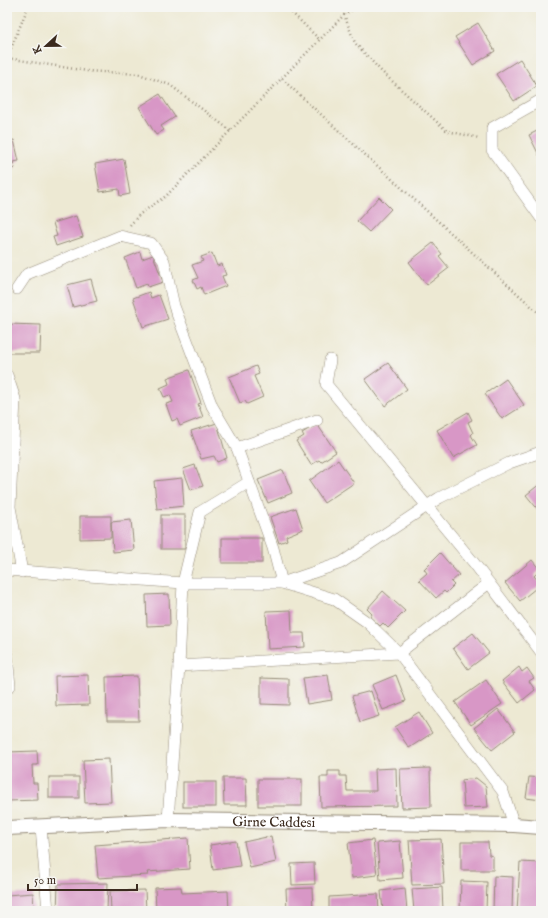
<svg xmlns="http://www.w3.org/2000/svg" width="548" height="918" font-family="'IM FELL English',serif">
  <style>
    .building { fill: #d897c6 }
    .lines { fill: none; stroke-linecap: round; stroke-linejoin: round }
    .minor-casing { stroke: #948a78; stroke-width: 12 }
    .tertiary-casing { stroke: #948a78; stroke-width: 16 }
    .path { stroke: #948a78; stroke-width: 2.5; stroke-dasharray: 1 3; stroke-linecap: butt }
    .minor { stroke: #fff; stroke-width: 11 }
    .tertiary { stroke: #fff; stroke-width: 14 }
    .labels { text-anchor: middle; stroke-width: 3; stroke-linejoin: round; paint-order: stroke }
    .street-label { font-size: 14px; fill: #3b2a1e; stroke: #f6f6f2 }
  </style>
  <rect width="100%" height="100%" fill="#f6f6f2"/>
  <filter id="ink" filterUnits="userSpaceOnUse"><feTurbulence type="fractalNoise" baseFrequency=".025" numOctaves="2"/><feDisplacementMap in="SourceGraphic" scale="8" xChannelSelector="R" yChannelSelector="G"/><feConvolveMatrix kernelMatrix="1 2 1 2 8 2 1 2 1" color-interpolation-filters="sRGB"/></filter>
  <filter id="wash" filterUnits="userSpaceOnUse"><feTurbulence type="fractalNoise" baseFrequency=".012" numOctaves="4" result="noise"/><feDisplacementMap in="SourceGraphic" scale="16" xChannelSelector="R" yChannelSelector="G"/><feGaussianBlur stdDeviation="0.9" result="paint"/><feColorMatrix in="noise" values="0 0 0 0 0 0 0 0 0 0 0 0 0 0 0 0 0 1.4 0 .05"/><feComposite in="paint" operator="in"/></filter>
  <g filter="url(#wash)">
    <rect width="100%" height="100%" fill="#ede9d3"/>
    <g id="blocks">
      <g class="building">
        <path d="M478 23 495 51 473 65 455 37Z"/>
        <path d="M520 59 537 86 514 101 496 74Z"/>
        <path d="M160 94 175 117 161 126 164 130 156 135 139 107Z"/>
        <path d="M541 129V159L529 135Z"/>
        <path d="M14 140 19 161 13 162 15 168 7 170V141Z"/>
        <path d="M124 159 130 194 120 196 119 189 100 192 95 164Z"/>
        <path d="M379 197 391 209 369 232 357 221Z"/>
        <path d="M76 216 83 237 56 246 53 237 57 236 53 223Z"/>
        <path d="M433 243 442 254 439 256 449 268 427 285 409 262Z"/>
        <path d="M140 252 142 259 153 255 163 282 148 287 147 284 136 288 125 258Z"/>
        <path d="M212 253 217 266 222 264 226 275 222 276 226 286 204 295 201 287 197 289 193 280 198 278 192 265 203 261 201 257Z"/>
        <path d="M91 279 97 301 73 307 67 285Z"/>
        <path d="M149 292 151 298 159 295 168 319 143 327 133 298Z"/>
        <path d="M7 324 41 325 40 353H7Z"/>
        <path d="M388 363 407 389 385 406 365 379Z"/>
        <path d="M256 366 259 374 254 376 263 397 247 404 245 401 240 403 229 377Z"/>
        <path d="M189 370 201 403 198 404 203 417 180 426 177 419 172 421 166 404 173 402 170 395 164 397 160 388 169 384 167 378Z"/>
        <path d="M506 379 524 405 502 419 485 394Z"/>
        <path d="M468 412 472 420 468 422 473 433 471 435 477 445 453 458 437 430Z"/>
        <path d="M217 423 227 458 217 462 214 456 201 459 191 431Z"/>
        <path d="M317 424 336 452 321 462 319 460 311 465 296 441 304 436 302 433Z"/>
        <path d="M338 460 354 483 324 503 309 481Z"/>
        <path d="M195 465 203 486 191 490 183 469Z"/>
        <path d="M283 470 292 493 268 503 258 480Z"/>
        <path d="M182 478 184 506 157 509 154 481Z"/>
        <path d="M541 483V511L540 512 526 495Z"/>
        <path d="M296 508 303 529 286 536 287 540 279 543 270 517Z"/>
        <rect x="161" y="515" width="24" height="34"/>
        <path d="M80 516H111V538L80 539Z"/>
        <path d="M131 520 134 550 113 552 111 522Z"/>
        <rect x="222" y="538" width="40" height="25"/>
        <path d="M440 553 459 575 451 582 454 585 446 593 444 591 436 598 419 580 427 573 424 569Z"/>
        <path d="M532 560 540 570 534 576 541 584 520 601 505 583Z"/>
        <path d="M383 591 405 611 388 628 383 623 380 626 370 617 372 614 367 609Z"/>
        <path d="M169 594 170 625 147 626 146 595Z"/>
        <path d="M291 610 292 633H304L305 647 268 649 266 611Z"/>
        <path d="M473 633 489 653 468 669 453 648Z"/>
        <path d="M519 667 522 672 527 668 534 678 529 681 535 690 519 703 502 681Z"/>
        <path d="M88 675 89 705 56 706 55 676Z"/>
        <path d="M328 675 332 700 307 704 303 678Z"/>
        <path d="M396 675 406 701 383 710 372 685Z"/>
        <path d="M137 676 139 721H107L106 677Z"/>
        <path d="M261 678 289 679V705L261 704Z"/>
        <path d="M486 680 502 704 471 725 455 702Z"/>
        <path d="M371 691 379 716 360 722 352 696Z"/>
        <path d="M498 709 515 732 492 750 474 728Z"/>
        <path d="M419 712 432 733 409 748 395 727Z"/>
        <path d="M37 751 38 765H32L33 783H37L38 800 9 801 10 804H7V775H9L7 752Z"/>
        <path d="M109 759 111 802 85 803 83 760Z"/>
        <path d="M396 768 397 806 321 807 320 777H328V771H340V776H346L347 791H376L375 769Z"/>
        <path d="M430 768 431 807 402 808 400 769Z"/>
        <rect x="49" y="777" width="30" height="21"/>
        <path d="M529 777 541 778V800L526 798Z"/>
        <path d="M223 778H246L247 805H224Z"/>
        <path d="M476 778 486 786 488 807 464 808 462 780Z"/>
        <rect x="258" y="779" width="44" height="27"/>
        <rect x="183" y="782" width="33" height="25"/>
        <path d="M271 836 276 862 250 868 244 842Z"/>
        <path d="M188 838 190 869 147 872 148 875 98 878 95 845Z"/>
        <path d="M441 839 444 884 412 885 409 840Z"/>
        <path d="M373 840 377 875 352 878 348 843Z"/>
        <path d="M236 841 240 866 213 870 210 845Z"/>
        <path d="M400 841 403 878 380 880 377 843Z"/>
        <path d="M461 842H488L489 855 493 856V870H461Z"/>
        <path d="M520 862 541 863V911H517Z"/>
        <path d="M314 863 315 884 292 885 291 864Z"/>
        <path d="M494 876 513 877 512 911H493Z"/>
        <path d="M461 881 487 882 486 911H460Z"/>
        <path d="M108 883 107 911H57L58 884Z"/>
        <path d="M181 887 182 893 228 891 229 911H156L155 888Z"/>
        <path d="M442 887 443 911H414L412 889Z"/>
        <path d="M312 888 313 911H287L286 889Z"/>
        <path d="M405 888 407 911H383L381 891Z"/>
        <path d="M145 890 146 911H111L110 891Z"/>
        <path d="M33 893 34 911H7V895Z"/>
        <path d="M378 894 379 911H329V897Z"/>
      </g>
    </g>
  </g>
  <g filter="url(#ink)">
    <use href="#blocks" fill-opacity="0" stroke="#948a78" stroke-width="1"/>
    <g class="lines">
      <defs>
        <g id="minor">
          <path d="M541 100 492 128V150L541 218"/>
          <path d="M17 289 27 274 120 236 151 243 164 261 174 306 212 406 237 448 273 548 282 583 341 563 439 498 509 463 541 452"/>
          <path d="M330 360 326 384 474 563 541 652"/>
          <path d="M7 375 15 399 10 507 22 572"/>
          <path d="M237 448 317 420"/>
          <path d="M7 570 183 583H282L334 599 367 622 399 653 503 792 514 825"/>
          <path d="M7 655 10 686"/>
          <path d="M179 666 399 653 489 583"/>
          <path d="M168 820 179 666 183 583 200 512 249 482"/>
          <path d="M41 827 48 911"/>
        </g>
        <g id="tertiary">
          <path id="s1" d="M7 828 168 820 514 825 541 827"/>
        </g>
      </defs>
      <use href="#minor" class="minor-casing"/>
      <use href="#tertiary" class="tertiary-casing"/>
      <g class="path">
        <path d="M28 7 7 58 87 71 139 74 170 85 231 131"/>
        <path d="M286 7 320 40"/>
        <path d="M341 7 355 43 382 72 447 131 479 138"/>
        <path d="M282 79 541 315"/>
        <path d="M130 225 140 214 166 196 344 15 356 7"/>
      </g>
      <use href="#minor" class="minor"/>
      <use href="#tertiary" class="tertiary"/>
    </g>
  </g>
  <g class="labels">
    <g class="street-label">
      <text dy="5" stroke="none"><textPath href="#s1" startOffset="267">Girne Caddesi</textPath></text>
    </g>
  </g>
  <rect width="548" height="918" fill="none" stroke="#f6f6f2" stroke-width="24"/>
  <g transform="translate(46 46) rotate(248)" stroke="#f6f6f2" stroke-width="3" paint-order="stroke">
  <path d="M0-3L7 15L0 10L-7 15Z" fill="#3b2a1e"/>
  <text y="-6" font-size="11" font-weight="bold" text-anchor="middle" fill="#3b2a1e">K</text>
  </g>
  <path d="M28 884v6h109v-6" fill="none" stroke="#3b2a1e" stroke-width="2"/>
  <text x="34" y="884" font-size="12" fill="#3b2a1e" stroke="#f6f6f2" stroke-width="3" paint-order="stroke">50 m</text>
</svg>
